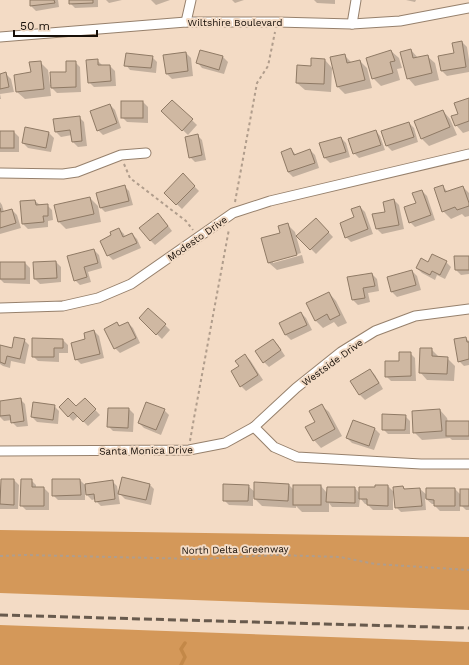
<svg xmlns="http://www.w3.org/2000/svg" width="469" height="665" font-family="'Work Sans',sans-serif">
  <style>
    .forest { fill: #d49859 }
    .shadow { fill: #0003 }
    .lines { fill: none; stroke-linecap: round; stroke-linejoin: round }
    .stream { stroke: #c38848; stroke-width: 3.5 }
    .building { fill: #cfb8a2; stroke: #8f7a65 }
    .minor-casing { stroke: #96806c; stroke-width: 11 }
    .path { stroke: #b09d8c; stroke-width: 2; stroke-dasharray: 3 3; stroke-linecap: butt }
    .minor { stroke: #fff; stroke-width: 9 }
    .rail { stroke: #685a4d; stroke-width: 3; stroke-dasharray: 8 4; stroke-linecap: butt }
    .labels { text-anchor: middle; stroke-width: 4; stroke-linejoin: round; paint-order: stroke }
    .street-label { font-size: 10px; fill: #170f08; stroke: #f3dbc5 }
  </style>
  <rect width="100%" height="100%" fill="#f3dbc5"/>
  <g class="forest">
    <path d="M0 530 469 537V610L0 593Z"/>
    <path d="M0 625 469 642V665H0Z"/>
  </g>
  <g class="shadow">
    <path d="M31 0H58L59 7 36 11 31 6Z"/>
    <path d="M70 0H98V7L75 8 70 3Z"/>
    <path d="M106 0H122L109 3Z"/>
    <path d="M151 0H170L156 5Z"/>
    <path d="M232 0H244L235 3Z"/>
    <path d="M314 0H335V4L317 3Z"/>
    <path d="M406 0H416L415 2Z"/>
    <path d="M462 42 467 47 469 60V72L447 76 442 71Z"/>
    <path d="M411 50 418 58 427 56 435 63 439 80 415 86 408 78Z"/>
    <path d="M201 51 223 57 228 62 224 74 202 68 198 63Z"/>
    <path d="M391 51 399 58 402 68 397 69 400 80 381 86 373 78Z"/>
    <path d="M186 53 191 58 193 76 172 79 167 74 165 55Z"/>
    <path d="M344 55 352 63 360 61 367 68 372 88 345 94 338 87Z"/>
    <path d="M152 57 157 62 156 73 130 70 126 65Z"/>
    <path d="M97 60 102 65V66H110L115 71 116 86 94 87 89 82Z"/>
    <path d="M325 60 332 68 331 92 305 90 297 83Z"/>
    <path d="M40 62 48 70 50 85H51L67 73 75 62 80 67 81 92 57 93 50 86 51 96 25 99 17 92Z"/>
    <path d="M6 74 11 79 14 92 0 94 1 99H0V75Z"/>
    <path d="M469 99V131L463 133 456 125 459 115Z"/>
    <path d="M172 101 197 125 188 135 163 111Z"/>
    <path d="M143 102 148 107V123L127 122 122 117Z"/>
    <path d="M110 105 115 110 121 128 103 135 98 130Z"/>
    <path d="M443 111 450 119 457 135 429 146 421 138Z"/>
    <path d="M79 117 84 122 87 146 78 147 73 142 72 135 61 137 56 132Z"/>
    <path d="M409 123 414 128 418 142 392 151 387 146 383 132Z"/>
    <path d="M26 128 49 133 54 138 51 152 28 148 23 143Z"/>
    <path d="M376 131 380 136 385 150 359 158 354 153Z"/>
    <path d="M0 132H14L19 137V152H0Z"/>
    <path d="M197 135 202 140 206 160 195 162 190 157Z"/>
    <path d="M341 138 346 143 350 157 330 163 325 158Z"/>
    <path d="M291 149 296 155 310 150 315 155 319 168 293 177 288 172Z"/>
    <path d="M183 175 199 191 182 209 165 193Z"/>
    <path d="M124 186 129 191 133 205 105 212 100 207Z"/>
    <path d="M442 186 448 192 463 187 469 193V216L465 217 462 214 451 219 443 211Z"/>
    <path d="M422 191 427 196 435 220 415 227 410 222Z"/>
    <path d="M90 198 98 206 101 222 66 229 59 222 55 206Z"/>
    <path d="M394 200 399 205 404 229 382 234 377 229 386 212Z"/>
    <path d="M35 201 40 205H47L52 210 53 220 48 221V227L28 229 23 224Z"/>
    <path d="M0 202 2 205 4 212 12 210 17 215 21 228 0 234Z"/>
    <path d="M360 207 365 212 373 234 351 242 346 237Z"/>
    <path d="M163 219 172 231 155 245 150 240Z"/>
    <path d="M316 219 333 237 316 254 298 236Z"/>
    <path d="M287 224 295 232 301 253 273 261V263L302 255 304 263 277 270 269 263 263 239 281 234Z"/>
    <path d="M119 229 124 234 125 237 132 234 137 239 141 248 113 260 108 255 113 236Z"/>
    <path d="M94 250 99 255 102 268 88 272 91 282 80 285 75 280Z"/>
    <path d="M469 257V274L461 275 456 270Z"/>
    <path d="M56 262 61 267V282L40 284 35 279Z"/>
    <path d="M446 262 451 267 445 279 437 275 435 280 422 273 417 268 429 263Z"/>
    <path d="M0 263H25L30 268V284L4 283 0 279Z"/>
    <path d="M412 271 417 276 421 290 397 297 392 292 388 278Z"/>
    <path d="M372 274 377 279 379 291 368 293 370 302 358 305 353 300Z"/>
    <path d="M329 293 336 301 347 323 338 327 334 322 323 328 315 320Z"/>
    <path d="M301 313 306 318 312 330 291 340 286 335 281 323Z"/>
    <path d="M140 318 165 325 170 330 162 339Z"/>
    <path d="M117 323 121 327 128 323 133 328 140 343 120 353 115 348Z"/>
    <path d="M94 331 99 336 104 358 81 364 76 359 87 340Z"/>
    <path d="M465 338 469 341V365L464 366 459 361Z"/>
    <path d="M24 340 29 345 25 364 11 361 10 368 3 366 0 364V350L12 349Z"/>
    <path d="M63 340 68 345V353H59V362L38 361 33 356Z"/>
    <path d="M273 340 278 345 285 356 269 367 264 362Z"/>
    <path d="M431 349 439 357 447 358 455 366 454 381 427 380 420 372Z"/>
    <path d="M410 353 415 358 416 381H391L386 376Z"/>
    <path d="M245 356 250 360 263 380 246 391 241 386 240 366Z"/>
    <path d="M370 370 375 375 383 389 365 400 360 395 352 381Z"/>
    <path d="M20 399 25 404 28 426 17 427 12 422V420L4 421 0 417V402Z"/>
    <path d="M85 399 100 415 88 426 78 416 73 421 60 407H76Z"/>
    <path d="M321 405 329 412 342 436 321 448 314 440 316 422Z"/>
    <path d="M54 406 59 411 58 424 37 422 32 417Z"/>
    <path d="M129 409 134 414 133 432 113 431 108 426Z"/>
    <path d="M164 410 169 415 161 435 144 428 139 423Z"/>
    <path d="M440 410 447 418 448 422H469V440H452L450 438 422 440 414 432Z"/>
    <path d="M405 416 410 421V434H388L383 429Z"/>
    <path d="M353 421 375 429 380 434 374 450 352 443 347 438Z"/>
    <path d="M14 480 19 485 18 509H0V490H2Z"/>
    <path d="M31 480 36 485V488H44L49 493V510H26L21 505Z"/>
    <path d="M80 480 85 485 112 481 117 486 120 504 101 506 96 501 95 499 92 500 87 495 86 488H85V500H58L53 495Z"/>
    <path d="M255 483 289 485 294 490V486H321L327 493 355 488 360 494 388 486 393 491V510H373L368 505V504H365L360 498 359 507H332L329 503V512H302L296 506V508L262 506 253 497V506L229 505 224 500 248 486 255 492Z"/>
    <path d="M149 484 154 489 151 505 125 499 120 494Z"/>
    <path d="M403 487 406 490 420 489 427 495 455 489 461 495 469 490V510H466L460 504V511H440L435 506V504H432L425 498 426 510 401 512 396 507Z"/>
  </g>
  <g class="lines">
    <path class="stream" d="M181 665 185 657 181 649 185 643"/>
  </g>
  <g class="building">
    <path d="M30 0H54L55 3 30 6Z"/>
    <path d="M69 0H93V3L69 4Z"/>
    <path d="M462 41 466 67 441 71 438 56 454 53 452 43Z"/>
    <path d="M411 49 413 58 428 55 432 73 407 79 400 52Z"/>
    <path d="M200 50 223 56 219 70 196 63Z"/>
    <path d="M391 50 395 61 390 62 393 73 372 79 366 58Z"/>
    <path d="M186 52 188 71 166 74 163 55Z"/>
    <path d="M126 53 153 56 151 68 124 66Z"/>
    <path d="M345 54 347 63 360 60 365 80 337 87 330 57Z"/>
    <path d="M311 58 325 59 324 84 296 83 297 65 311 66Z"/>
    <path d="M98 59V65H110L111 81 88 83 86 60Z"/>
    <path d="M41 61 44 89 16 92 14 75 31 72 29 62Z"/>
    <path d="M66 61H76V87L51 88 50 72H66Z"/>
    <path d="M6 72 9 87 0 89V74Z"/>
    <path d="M469 98V121L455 126 451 116 458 114 454 103Z"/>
    <path d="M172 100 193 119 182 131 161 111Z"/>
    <rect x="121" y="101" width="22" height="17"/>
    <path d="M110 104 117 123 97 131 90 111Z"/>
    <path d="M443 110 450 127 421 139 414 121Z"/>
    <path d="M80 116 82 141 72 142 70 130 55 132 53 119Z"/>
    <path d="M409 122 414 137 386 146 381 131Z"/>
    <path d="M25 127 49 132 46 148 22 143Z"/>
    <path d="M376 130 381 145 353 154 348 139Z"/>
    <rect x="0" y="131" width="14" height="17"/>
    <path d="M198 134 202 155 189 158 185 137Z"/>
    <path d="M341 137 346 152 324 158 319 143Z"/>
    <path d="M291 148 294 155 310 149 315 163 288 172 281 152Z"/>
    <path d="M183 173 195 186 176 205 164 193Z"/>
    <path d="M125 185 129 201 100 208 96 193Z"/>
    <path d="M443 185 445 192 463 186 469 203V206L457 210 455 207 442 212 434 188Z"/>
    <path d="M422 190 431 215 409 223 404 207 416 203 412 193Z"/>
    <path d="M90 197 94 214 58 222 54 205Z"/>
    <path d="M394 199 399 225 376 229 372 214 385 212 383 202Z"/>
    <path d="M35 200 36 205 48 204V216H43L44 222 22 224 20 201Z"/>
    <path d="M360 206 368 229 345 238 340 223 354 217 351 209Z"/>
    <path d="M0 208 1 212 12 209 16 223 0 228Z"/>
    <path d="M158 213 168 226 150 241 139 228Z"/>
    <path d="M316 218 329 232 310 250 296 236Z"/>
    <path d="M288 223 297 255 268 263 261 238 280 233 278 226Z"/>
    <path d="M119 228 123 237 132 233 137 243 107 256 100 241 111 235 110 232Z"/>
    <path d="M94 249 98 263 84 267 87 277 74 281 67 256Z"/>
    <path d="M432 254 447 261 440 275 432 271 430 275 416 268 421 258 428 262Z"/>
    <path d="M454 256H469V270H455Z"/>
    <path d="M56 261 57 278 34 279 33 262Z"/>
    <rect x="0" y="262" width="25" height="17"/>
    <path d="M412 270 416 285 391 292 387 277Z"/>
    <path d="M372 273 375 286 363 288 365 298 352 300 347 277Z"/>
    <path d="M329 292 340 315 330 320 327 314 315 321 306 303Z"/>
    <path d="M148 308 166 324 156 335 139 318Z"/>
    <path d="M301 312 307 325 285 335 279 323Z"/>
    <path d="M117 322 119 326 128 322 136 338 114 349 104 329Z"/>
    <path d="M94 330 100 354 75 360 71 343 85 339 84 333Z"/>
    <path d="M14 337 25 339 20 359 7 356 5 364 0 362V345L12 348Z"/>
    <path d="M466 337 467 342H469V359L458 362 454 339Z"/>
    <path d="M32 338 63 339V348H54V357H32Z"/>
    <path d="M273 339 281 350 263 363 255 351Z"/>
    <path d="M420 348H432V356L448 357 447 374 419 373Z"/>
    <path d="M399 352H411V376L385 377V361H399Z"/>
    <path d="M245 354 258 375 240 387 231 371 239 366 235 361Z"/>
    <path d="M370 369 379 383 359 395 350 381Z"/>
    <path d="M21 398 24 421 11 423 10 415 0 416V401Z"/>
    <path d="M68 398 76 406 85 398 96 409 83 422 73 412 68 417 59 407Z"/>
    <path d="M33 402 55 405 53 420 31 417Z"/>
    <path d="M146 402 165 409 156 430 138 423Z"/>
    <path d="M322 404 335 429 313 441 305 427 315 422 309 411Z"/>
    <path d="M108 408H129L128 428 107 427Z"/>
    <path d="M440 409 442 431 413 433 412 411Z"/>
    <path d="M382 414 406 415 405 430H382Z"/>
    <path d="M353 420 375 428 369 446 346 438Z"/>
    <rect x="446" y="421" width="23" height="15"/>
    <path d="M122 477 150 484 146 500 118 494Z"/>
    <path d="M1 479H14V505L0 504Z"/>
    <path d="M21 479H32V487H44V506H20Z"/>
    <path d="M52 479H80L81 495 52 496Z"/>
    <path d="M113 480 115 499 95 502 94 494 86 495 85 484Z"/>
    <path d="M254 482 289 484 288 501 254 499Z"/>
    <path d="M223 484 249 485 248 501H223Z"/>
    <rect x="293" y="485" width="28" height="20"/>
    <path d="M375 485H388V506L367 505V499H359V487H375Z"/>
    <path d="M403 486 404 489 420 488 422 506 395 508 393 487Z"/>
    <path d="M327 487H355V503L326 502Z"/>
    <path d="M426 488H455V506H434V500L426 499Z"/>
    <rect x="460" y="489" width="9" height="17"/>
  </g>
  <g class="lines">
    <defs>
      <g id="minor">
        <path d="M186 22 191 0"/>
        <path d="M352 24 356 0"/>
        <path d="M0 37 186 22H277L352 24 400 21 469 8"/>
        <path d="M0 173 63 174 77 172 121 155 146 153"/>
        <path d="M0 308 63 306 98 298 131 284 233 213 270 201 469 154"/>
        <path d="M254 427 296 388 341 352 375 331 415 316 469 309"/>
        <path d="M0 451 189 450 225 443 254 427 274 447 297 457 421 464H469"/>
      </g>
    </defs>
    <use href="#minor" class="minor-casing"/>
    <g class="path">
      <path d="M124 164 130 178 186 221 193 230"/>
      <path d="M235 202 257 83 268 66 275 32"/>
      <path d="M190 441 194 418 229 229"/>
      <path d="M0 556 25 555 199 559 276 555 340 557 375 564 469 570"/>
    </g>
    <use href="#minor" class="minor"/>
    <path class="rail" d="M0 615 469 628"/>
  </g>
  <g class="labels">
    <g class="street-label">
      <text x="235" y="26">Wiltshire Boulevard</text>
      <text transform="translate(197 238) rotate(-35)" y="4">Modesto Drive</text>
      <text transform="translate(332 362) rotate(-36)" y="4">Westside Drive</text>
      <text transform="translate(146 450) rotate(-1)" y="4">Santa Monica Drive</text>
      <text transform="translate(235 549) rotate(-1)" y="4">North Delta Greenway</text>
    </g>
  </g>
  <path d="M14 30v6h83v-6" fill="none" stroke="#170f08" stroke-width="2"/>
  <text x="20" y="30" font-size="12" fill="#170f08" stroke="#f3dbc5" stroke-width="3" paint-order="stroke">50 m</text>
</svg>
